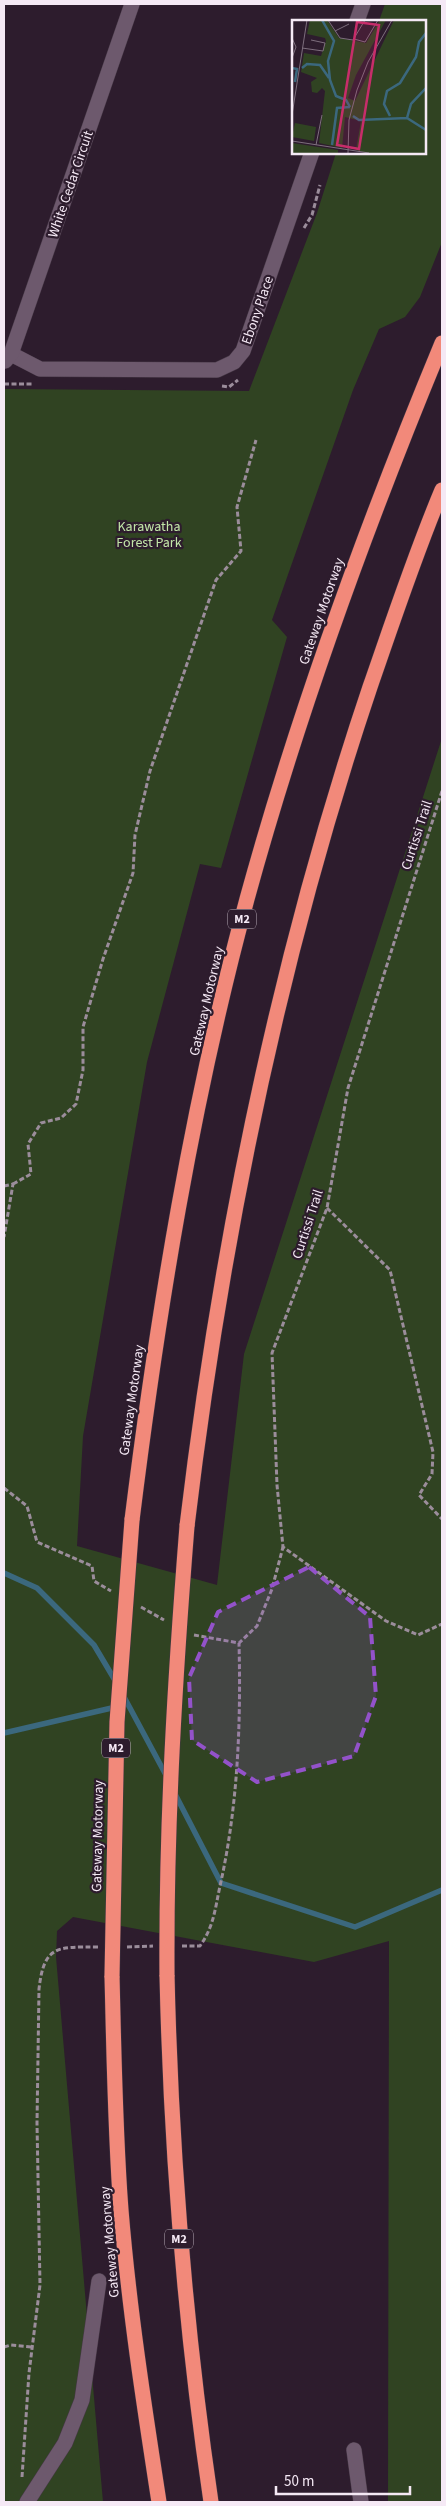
<svg xmlns="http://www.w3.org/2000/svg" width="446" height="2506" font-family="'Source Sans 3',sans-serif">
  <style>
    .green { fill: #304322 }
    .lines { fill: none; stroke-linecap: round; stroke-linejoin: round }
    .stream { stroke: #3b687e; stroke-width: 5.5 }
    .minor-casing { stroke: #463846; stroke-width: 16 }
    .highway-casing { stroke: #463846; stroke-width: 16 }
    .path { stroke: #9b8d9b; stroke-width: 3; stroke-dasharray: 5 2.5; stroke-linecap: butt }
    .minor { stroke: #6d596d; stroke-width: 15 }
    .highway { stroke: #f2897a; stroke-width: 15 }
    .highway-bridge-casing { stroke: #463846; stroke-width: 16; stroke-linecap: butt }
    .highway-bridge { stroke: #f2897a; stroke-width: 15 }
    .marked { fill: #9352ca; fill-opacity: 0.2; stroke: #9352ca; stroke-width: 4; stroke-dasharray: 10 6; stroke-linejoin: round }
    .labels { text-anchor: middle; stroke-width: 4.5; stroke-linejoin: round; paint-order: stroke }
    .shield { fill: #2d1c2d; stroke: #b9acb9; stroke-width: 1 }
    .shield-label { font-size: 12px; font-weight: bold; fill: #f5e9f5 }
    .street-label { font-size: 14px; fill: #f5e9f5; stroke: #2d1c2d }
    .park-label { font-size: 14px; fill: #c2e6a8; stroke: #2d1c2d }
    .inset-river { fill: none; stroke: #3b687e; stroke-width: 2.5 }
    .inset-road { fill: none; stroke: #7d6e7d; stroke-width: 1 }
    .view { fill: #c72d6a; fill-opacity: 0.15; stroke: #c72d6a; stroke-width: 2.5 }
    .inset-edge { fill: none; stroke: #f5e9f5; stroke-width: 2.5 }
  </style>
  <rect width="100%" height="100%" fill="#2d1c2d"/>
  <path class="green" d="M385 4H442V242L420 297 405 317 379 329 353 390 272 620 287 637 221 868 200 864 147 1062 83 1436 77 1546 217 1585 244 1354 442 738V2502H388L389 1941 314 1962 73 1917 57 1931 56 1957 103 2502H4V389L249 391 317 213 336 153 425 152V21H379Z"/>
  <g class="lines">
    <g class="stream">
      <path d="M4 1573 37 1588 94 1645 116 1682"/>
      <path d="M123 1695 167 1777"/>
      <path d="M4 1733 116 1707"/>
      <path d="M174 1792 221 1883 355 1927 442 1890"/>
    </g>
    <defs>
      <g id="minor">
        <path d="M357 21 363 4"/>
        <path d="M11 354 40 369 217 370 234 362 243 351 312 152"/>
        <path d="M5 361 11 354 132 4"/>
        <path d="M354 2450 361 2502"/>
        <path d="M27 2502 65 2443 82 2400 99 2281"/>
      </g>
      <g id="highway">
        <path d="M132 1520C158 1311 192 1102 247 899 299 709 367 524 442 343"/>
        <path d="M187 1526C221 1241 278 960 370 687 393 621 415 554 442 490"/>
        <path d="M167 1975C171 2153 185 2326 211 2502"/>
        <path d="M112 1976C114 2054 115 2132 121 2210 129 2308 144 2405 159 2502"/>
      </g>
    </defs>
    <use href="#minor" class="minor-casing"/>
    <use href="#highway" class="highway-casing"/>
    <g class="path">
      <path d="M304 228 312 215 320 185"/>
      <path d="M4 384H33"/>
      <path d="M222 386 229 387 238 380"/>
      <path d="M442 791 348 1088 327 1208 272 1353 277 1485 283 1547 386 1621 418 1635 442 1624"/>
      <path d="M13 1184 31 1174 28 1144 41 1123 61 1118 76 1104 83 1070V1027L103 959 133 873 135 835 150 771 216 580 241 551 237 507 256 440"/>
      <path d="M4 1186 13 1184 4 1237"/>
      <path d="M327 1208 390 1270 433 1452 432 1474 419 1495 442 1519"/>
      <path d="M4 1488 27 1506 37 1542 92 1566 94 1581 111 1591"/>
      <path d="M141 1607 164 1620"/>
      <path d="M194 1635 239 1643 257 1626 272 1589 283 1547"/>
      <path d="M182 1946H200C214 1926 215 1909 220 1886 238 1806 241 1724 239 1643"/>
      <path d="M127 1947 153 1946"/>
      <path d="M4 2347 11 2345 32 2347"/>
      <path d="M22 2477 29 2373 40 2285 37 2123 39 1989C44 1945 57 1947 98 1947"/>
    </g>
    <use href="#minor" class="minor"/>
    <use href="#highway" class="highway"/>
    <defs>
      <g id="highway-bridge">
        <path d="M167 1975C166 1824 175 1677 187 1526"/>
        <path d="M112 1976 117 1722 132 1520"/>
      </g>
    </defs>
    <use href="#highway-bridge" class="highway-bridge-casing"/>
    <use href="#highway-bridge" class="highway-bridge"/>
  </g>
  <path class="marked" d="M309 1567 370 1617 376 1696 354 1756 257 1782 192 1740 189 1678 218 1612Z"/>
  <g class="labels">
    <g class="shield">
      <rect x="228" y="909.5" width="28" height="19" rx="4"/>
      <rect x="102" y="1738.5" width="28" height="19" rx="4"/>
      <rect x="165" y="2229.5" width="28" height="19" rx="4"/>
    </g>
    <g class="shield-label">
      <text x="242" y="923">M2</text>
      <text x="116" y="1752">M2</text>
      <text x="179" y="2243">M2</text>
    </g>
    <g class="street-label">
      <text transform="translate(70 184) rotate(-71)" y="5">White Cedar Circuit</text>
      <text transform="translate(257 310) rotate(-71)" y="5">Ebony Place</text>
      <text transform="translate(321 611) rotate(-71)" y="5">Gateway Motorway</text>
      <text transform="translate(416 835) rotate(-72)" y="5">Curtissi Trail</text>
      <text transform="translate(206 1001) rotate(-77)" y="5">Gateway Motorway</text>
      <text transform="translate(307 1224) rotate(-72)" y="5">Curtissi Trail</text>
      <text transform="translate(131 1400) rotate(-82)" y="5">Gateway Motorway</text>
      <text transform="translate(97 1836) rotate(-89)" y="5">Gateway Motorway</text>
      <text transform="translate(109 2242) rotate(-95)" y="5">Gateway Motorway</text>
    </g>
    <g class="park-label">
      <text x="149" y="531">Karawatha<tspan x="149" dy="16">Forest Park</tspan></text>
    </g>
  </g>
  <g transform="translate(292 20)">
    <rect width="134" height="134" fill="#2d1c2d"/>
    <path d="M18 0H35L47 18 74 23 88 0H94L64 55 56 78 63 81 102 0H134V133H74L64 130 69 101 53 97 50 128 27 123 33 71 30 68 25 73 20 72 19 62 25 58 9 52 12 33 29 36 34 21 33 18 15 14ZM3 103 24 107 22 121 0 117ZM0 123 46 130V133H0Z" fill="#304322"/>
    <path class="inset-river" d="M30 0 42 21 36 41 38 60 44 76 54 80 58 87M0 48 5 49 3 62M10 48 15 44 28 45 37 58M61 96 67 100 115 98 134 110M98 96 92 84 95 71 108 63 124 37 127 22 134 13M115 98 119 84 134 68M40 125 45 88 58 87"/>
    <path class="inset-road" d="M36 0 48 18 61 20 73 0M43 11 57 4M0 18 4 27 0 38M62 19 73 22 86 0M10 28 31 31 33 23 19 20M0 95 15 0M0 121 77 133M24 125 30 95M56 133 57 100 65 70 76 42 100 0"/>
    <path class="view" d="M65 2 87 5 67 129 45 125Z"/>
    <rect width="134" height="134" class="inset-edge"/>
  </g>
  <rect width="446" height="2506" fill="none" stroke="#f5e9f5" stroke-width="10"/>
  <path d="M276 2486v8h134v-8" fill="none" stroke="#f5e9f5" stroke-width="2.5"/>
  <text x="284" y="2486" font-size="15" fill="#f5e9f5" stroke="#2d1c2d" stroke-width="4" paint-order="stroke">50 m</text>
</svg>
